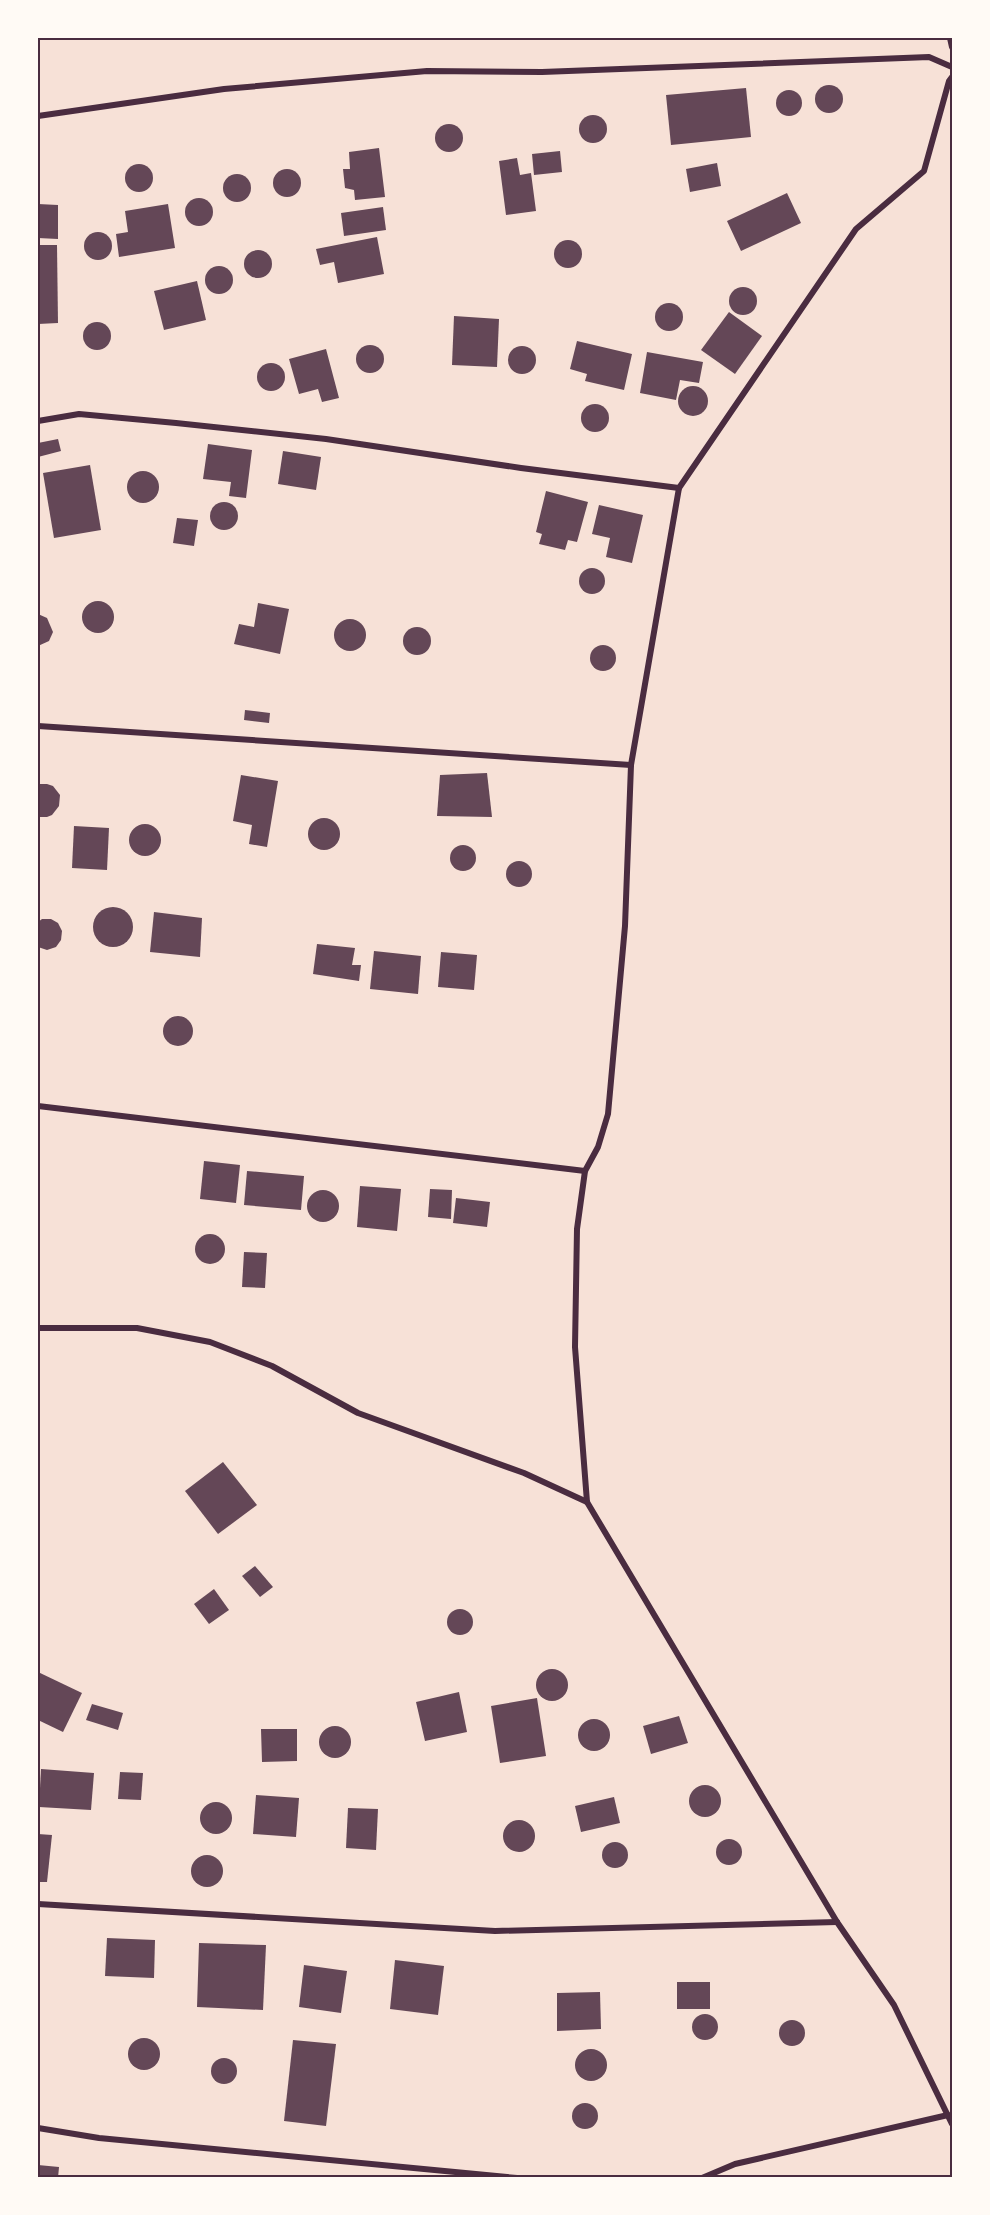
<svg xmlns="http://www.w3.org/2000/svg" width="990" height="2215" font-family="Signika,sans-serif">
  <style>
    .building { fill: #644757 }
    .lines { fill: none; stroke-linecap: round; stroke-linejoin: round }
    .minor { stroke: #4a2c40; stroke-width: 6 }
    .neatline { fill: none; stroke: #4a2c40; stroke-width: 2 }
  </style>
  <rect width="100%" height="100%" fill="#f7e1d7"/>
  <g class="building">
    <circle cx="829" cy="99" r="14"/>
    <path d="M746 88 751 137 671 145 666 95Z"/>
    <circle cx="789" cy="103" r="13"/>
    <circle cx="593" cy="129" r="14"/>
    <circle cx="449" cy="138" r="14"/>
    <path d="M379 148 385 197 355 200 354 190 345 188 343 169H350L349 152Z"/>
    <path d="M560 151 562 172 534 175 532 154Z"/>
    <path d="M517 158 520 175 531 173 536 211 506 215 499 161Z"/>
    <path d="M717 163 721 186 690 192 686 169Z"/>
    <circle cx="139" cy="178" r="14"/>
    <circle cx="287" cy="183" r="14"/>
    <circle cx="237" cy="188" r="14"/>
    <path d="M787 193 801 223 741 251 727 221Z"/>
    <circle cx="199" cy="212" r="14"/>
    <path d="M38 204 58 205V239L38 238Z"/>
    <path d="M168 204 175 248 119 257 116 234 128 232 125 211Z"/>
    <path d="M383 207 386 230 344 236 341 213Z"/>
    <circle cx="98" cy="246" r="14"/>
    <path d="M377 237 384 274 338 283 334 262 320 265 316 249Z"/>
    <circle cx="568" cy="254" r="14"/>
    <path d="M38 245H57L58 323 38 324Z"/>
    <circle cx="258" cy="264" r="14"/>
    <circle cx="219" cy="280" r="14"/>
    <path d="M197 281 206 320 164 330 154 291Z"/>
    <circle cx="743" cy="301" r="14"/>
    <circle cx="669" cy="317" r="14"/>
    <path d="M729 312 762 336 735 374 701 350Z"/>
    <path d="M454 316 499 319 497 367 452 365Z"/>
    <circle cx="97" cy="336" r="14"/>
    <path d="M577 341 632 354 624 390 585 381 587 374 570 369Z"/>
    <circle cx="370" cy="359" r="14"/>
    <circle cx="522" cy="360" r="14"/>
    <path d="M326 349 339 398 322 402 318 389 299 394 289 359Z"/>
    <path d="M647 352 703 362 699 383 680 380 676 400 640 393Z"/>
    <circle cx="271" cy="377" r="14"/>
    <circle cx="693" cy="401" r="15"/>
    <circle cx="595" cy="418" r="14"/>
    <path d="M58 439 61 451 38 457V443Z"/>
    <path d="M208 444 252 450 246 498 229 496 231 482 203 479Z"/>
    <path d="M283 451 321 457 316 490 278 484Z"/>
    <path d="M90 465 101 530 54 538 43 473Z"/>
    <circle cx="143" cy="487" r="16"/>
    <path d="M546 491 588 502 577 542 568 540 565 550 539 544 542 534 536 532Z"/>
    <circle cx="224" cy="516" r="14"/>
    <path d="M599 505 643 515 632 563 606 557 610 538 592 534Z"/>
    <path d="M177 518 198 520 194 546 173 543Z"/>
    <circle cx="592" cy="581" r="13"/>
    <circle cx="98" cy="617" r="16"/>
    <path d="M258 603 289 609 280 654 234 644 239 624 254 627Z"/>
    <path d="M38 614 47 618 53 632 49 641 38 646Z"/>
    <circle cx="350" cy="635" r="16"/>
    <circle cx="417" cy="641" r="14"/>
    <circle cx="603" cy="658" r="13"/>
    <path d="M245 710 270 713 269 723 244 720Z"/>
    <path d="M487 773 492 817 437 816 440 775Z"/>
    <path d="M241 775 278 781 267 847 249 844 252 825 233 821Z"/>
    <path d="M38 784H47L53 786 60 795 59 806 52 815 47 817H38Z"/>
    <circle cx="324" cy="834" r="16"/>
    <circle cx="145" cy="840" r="16"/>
    <path d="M74 826 109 828 107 870 72 868Z"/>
    <circle cx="463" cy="858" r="13"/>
    <circle cx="519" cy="874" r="13"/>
    <circle cx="113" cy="927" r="20"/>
    <path d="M154 912 202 918 200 957 150 952Z"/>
    <path d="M42 919H51L58 923 62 931 61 940 56 947 47 950 38 947V922Z"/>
    <path d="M317 944 355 948 352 965H361L359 981 313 974Z"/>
    <path d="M374 951 421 956 418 994 370 989Z"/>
    <path d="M441 952 477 955 474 990 438 987Z"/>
    <circle cx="178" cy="1031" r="15"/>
    <path d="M204 1161 240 1165 236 1203 200 1199Z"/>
    <path d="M247 1171 304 1176 301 1210 244 1205Z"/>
    <path d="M360 1186 401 1189 397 1231 357 1227Z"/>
    <path d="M430 1189 452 1190 451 1219 428 1217Z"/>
    <circle cx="323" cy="1206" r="16"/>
    <path d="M456 1198 490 1202 487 1227 453 1223Z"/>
    <circle cx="210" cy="1249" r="15"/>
    <path d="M244 1252 267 1253 265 1288 242 1287Z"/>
    <path d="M223 1462 257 1505 218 1534 185 1491Z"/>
    <path d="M255 1566 273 1587 260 1597 242 1576Z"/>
    <path d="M214 1589 229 1610 209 1624 194 1604Z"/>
    <circle cx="460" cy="1622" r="13"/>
    <circle cx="552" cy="1685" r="16"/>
    <path d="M38 1672 82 1693 63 1732 38 1720Z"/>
    <path d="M459 1692 467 1732 425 1741 416 1702Z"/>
    <path d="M537 1698 546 1756 500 1763 491 1706Z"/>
    <path d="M92 1704 123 1713 118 1730 86 1720Z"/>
    <path d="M679 1716 688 1743 651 1754 643 1726Z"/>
    <circle cx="594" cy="1735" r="16"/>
    <circle cx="335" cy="1742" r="16"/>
    <path d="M261 1729H297V1761L262 1762Z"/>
    <path d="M41 1769 94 1773 91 1810 39 1807Z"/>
    <path d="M120 1772 143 1773 141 1800 118 1799Z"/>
    <circle cx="705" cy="1801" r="16"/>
    <path d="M256 1795 299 1798 296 1837 253 1834Z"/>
    <path d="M614 1797 620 1823 581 1832 575 1806Z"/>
    <circle cx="216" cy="1818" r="16"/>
    <path d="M348 1808 378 1809 376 1850 346 1848Z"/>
    <circle cx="519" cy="1836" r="16"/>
    <path d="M38 1834 52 1835 47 1882H38Z"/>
    <circle cx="729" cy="1852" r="13"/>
    <circle cx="615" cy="1855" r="13"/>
    <circle cx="207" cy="1871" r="16"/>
    <path d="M107 1938 155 1940 154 1978 105 1976Z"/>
    <path d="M199 1943 266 1945 263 2010 197 2007Z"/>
    <path d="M395 1960 444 1966 438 2015 390 2009Z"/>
    <path d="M304 1965 347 1971 341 2013 299 2007Z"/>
    <rect x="677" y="1982" width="33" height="27"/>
    <path d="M600 1992 601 2029 557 2031V1993Z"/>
    <circle cx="705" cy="2027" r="13"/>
    <circle cx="792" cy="2033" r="13"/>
    <circle cx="144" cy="2054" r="16"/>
    <path d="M293 2040 336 2044 326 2126 284 2121Z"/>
    <circle cx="591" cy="2065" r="16"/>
    <circle cx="224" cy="2071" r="13"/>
    <circle cx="585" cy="2116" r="13"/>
    <path d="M38 2165 59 2167 58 2178H38Z"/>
  </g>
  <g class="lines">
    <g class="minor">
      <path d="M950 38 952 47"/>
      <path d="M952 77 949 81 924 171 856 229 679 488 631 765 625 926 608 1114 598 1147 585 1171 577 1229 575 1347 587 1502 837 1922 894 2005 952 2124"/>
      <path d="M38 116 224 89 427 71 542 72 929 57 952 67"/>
      <path d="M38 421 79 414 176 423 326 439 521 468 679 488"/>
      <path d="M38 726 631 765"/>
      <path d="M38 1106 585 1171"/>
      <path d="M38 1328H137L210 1342 272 1366 358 1413 524 1473 587 1502"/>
      <path d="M38 1904 495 1931 837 1922"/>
      <path d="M38 2128 99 2138 517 2178"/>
      <path d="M702 2178 735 2164 948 2115"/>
    </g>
  </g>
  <rect width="990" height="2215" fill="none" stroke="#fffaf5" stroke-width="78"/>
  <rect x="39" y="39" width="912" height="2137" class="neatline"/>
</svg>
